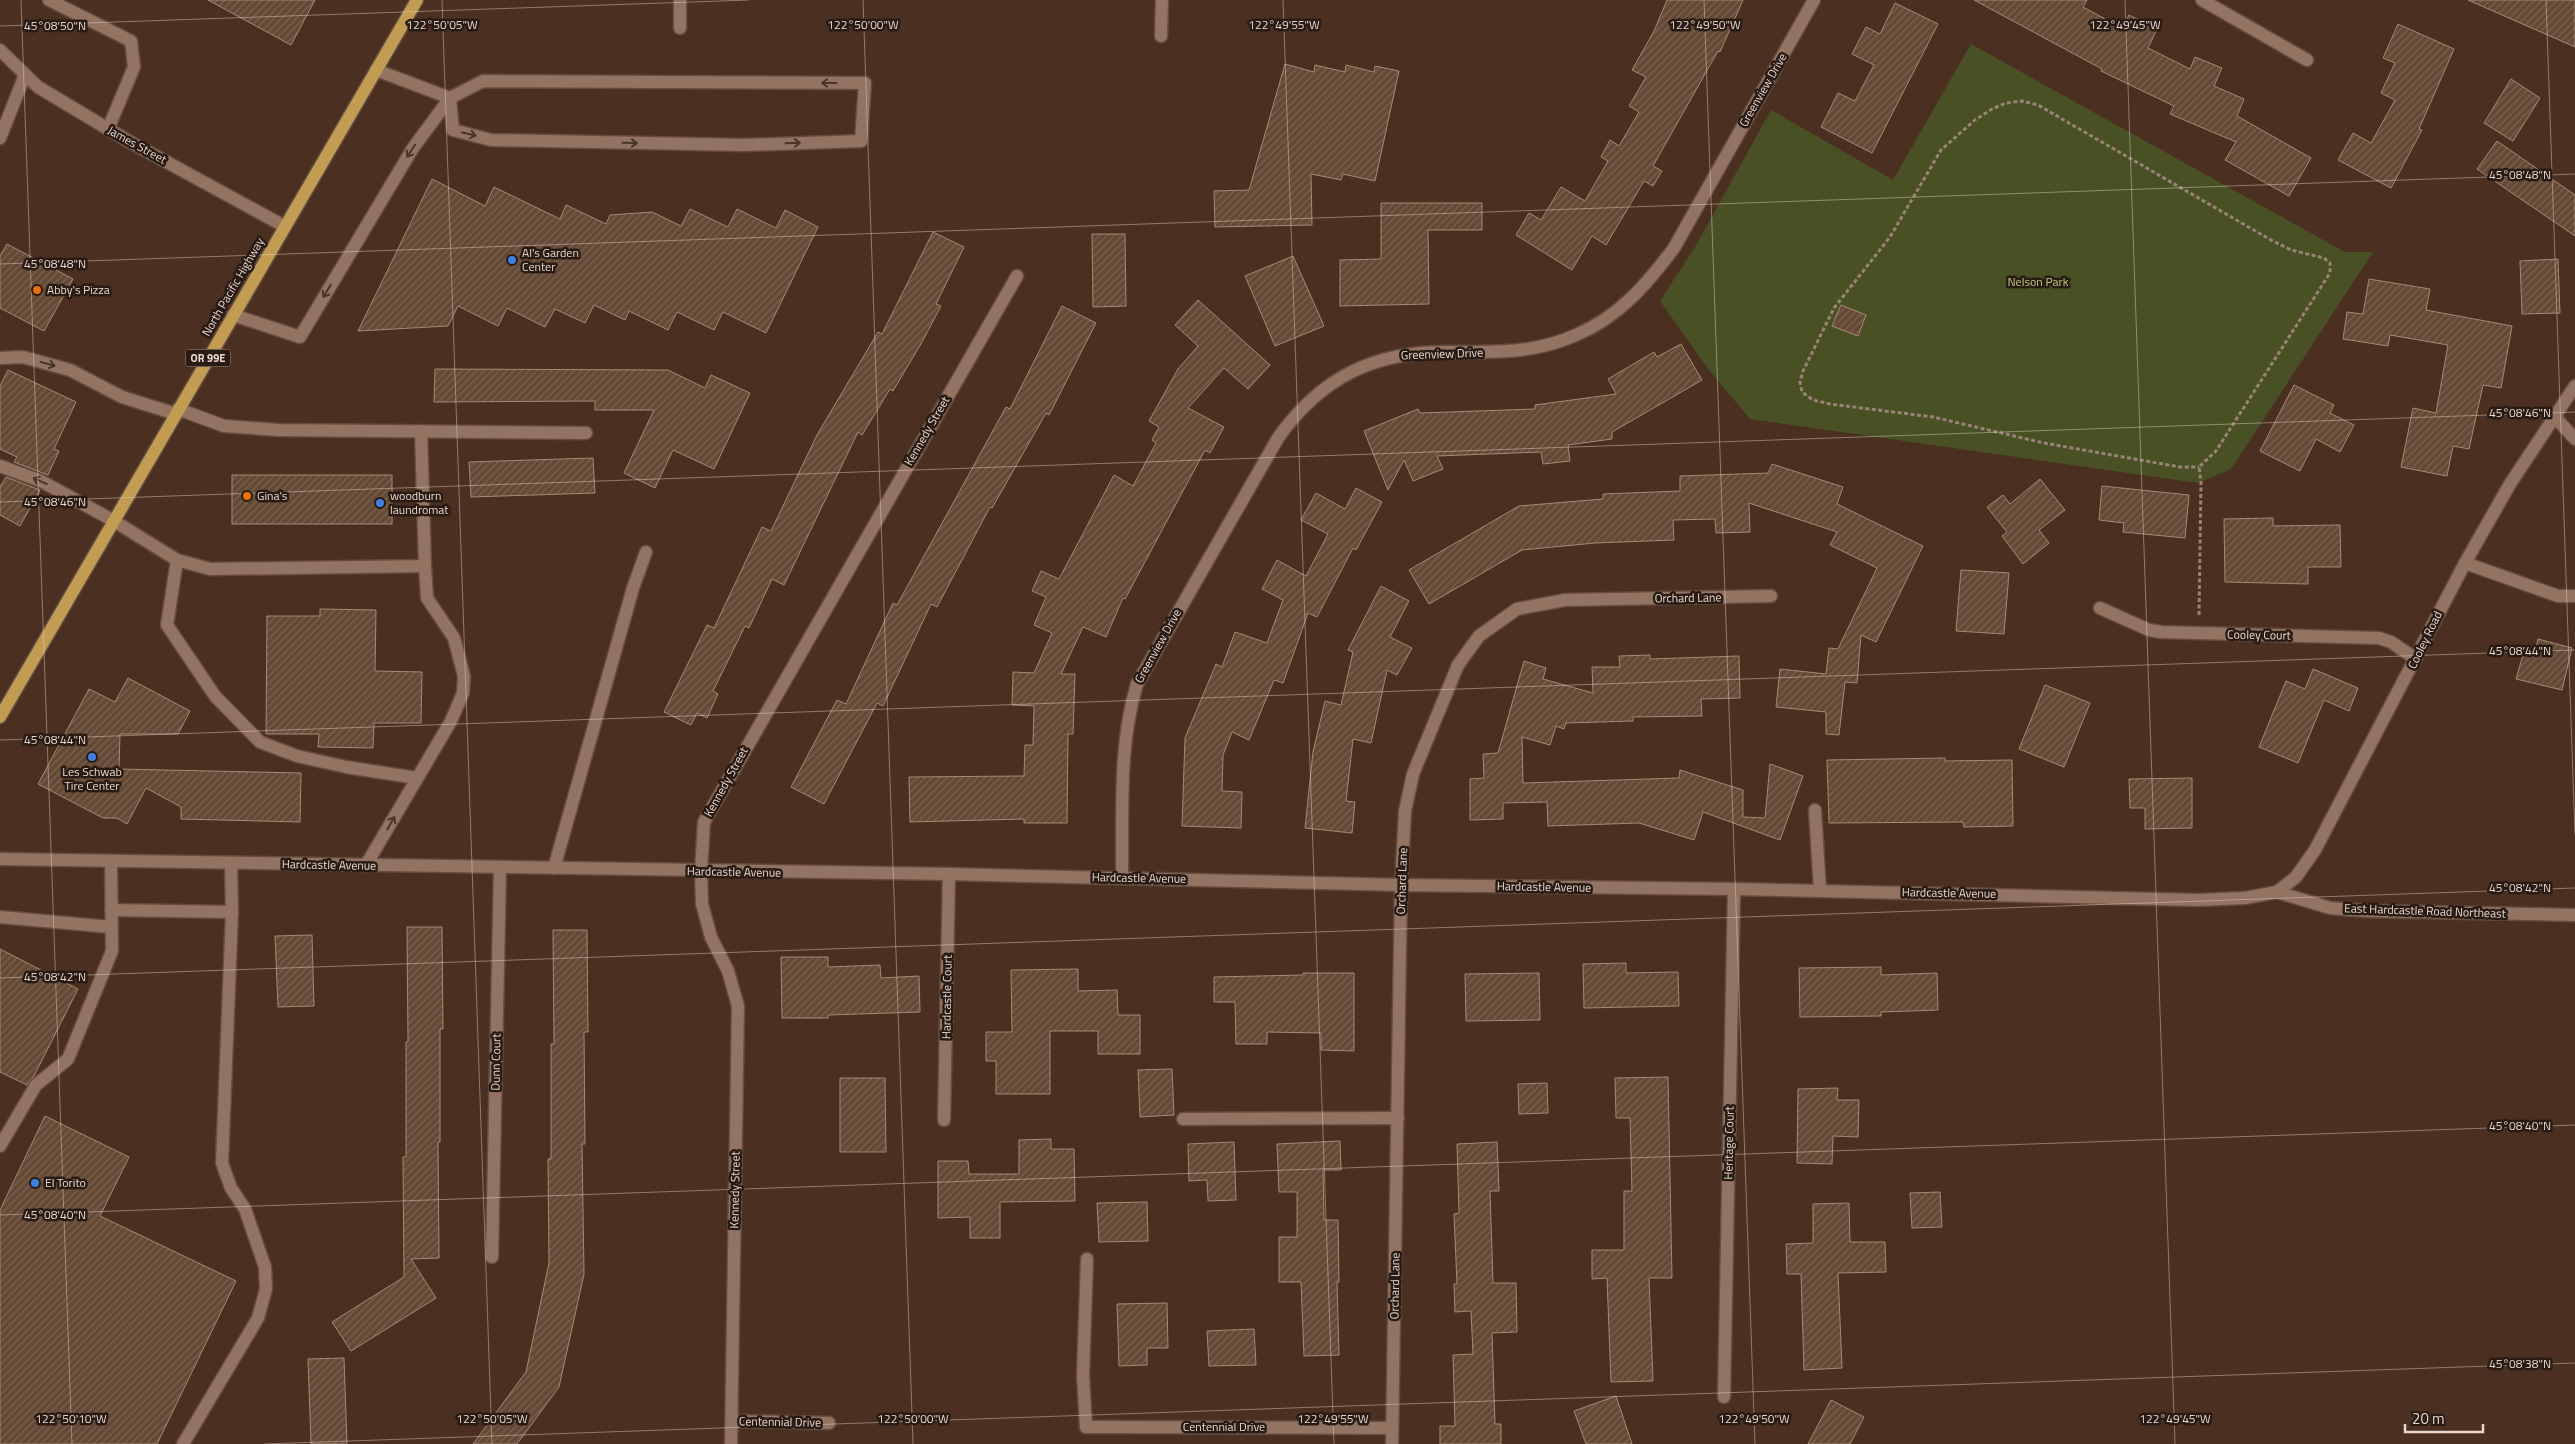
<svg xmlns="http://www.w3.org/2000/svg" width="2575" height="1444" font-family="'Titillium Web',sans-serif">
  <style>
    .park { fill: #495124 }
    .building { fill: url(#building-hatch); stroke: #a88974 }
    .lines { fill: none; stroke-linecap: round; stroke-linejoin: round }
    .lane-casing { stroke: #644c3e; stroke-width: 15 }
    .street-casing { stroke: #644c3e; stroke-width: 15 }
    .secondary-casing { stroke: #644c3e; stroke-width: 15 }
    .primary-casing { stroke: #644c3e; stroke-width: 15 }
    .path { stroke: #998276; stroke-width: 3; stroke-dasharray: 4 2.5; stroke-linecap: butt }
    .lane { stroke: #937362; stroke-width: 12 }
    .street { stroke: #937362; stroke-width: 12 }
    .secondary { stroke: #937362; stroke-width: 12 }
    .primary { stroke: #c29c52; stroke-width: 12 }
    .oneway { stroke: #48352b }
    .ticks { fill: none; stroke: #e8d6cd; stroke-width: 1; stroke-opacity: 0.45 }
    .shop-dot { fill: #3f7fe0; stroke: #281b14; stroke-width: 2 }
    .food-dot { fill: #e8710a; stroke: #281b14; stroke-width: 2 }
    .labels { text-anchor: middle; stroke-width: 5; stroke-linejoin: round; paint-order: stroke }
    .shield { fill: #281b14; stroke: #ae9e96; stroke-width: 1 }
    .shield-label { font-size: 11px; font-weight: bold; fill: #e8d6cd }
    .street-label { font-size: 12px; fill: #e8d6cd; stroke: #281b14 }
    .poi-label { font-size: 12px; fill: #e8d6cd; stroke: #281b14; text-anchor: start }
    .park-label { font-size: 12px; fill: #bdcc7c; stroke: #281b14 }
    .ticks-label { font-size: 12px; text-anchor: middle; fill: #e8d6cd; stroke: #281b14; stroke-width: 5; stroke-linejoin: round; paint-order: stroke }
  </style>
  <defs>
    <pattern id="building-hatch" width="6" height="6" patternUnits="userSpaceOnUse" patternTransform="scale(1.25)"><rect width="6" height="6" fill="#644935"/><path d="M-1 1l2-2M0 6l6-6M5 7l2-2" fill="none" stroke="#7a6251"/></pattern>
  </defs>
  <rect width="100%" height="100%" fill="#4b2f20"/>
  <path class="park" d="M1971 44 2345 252H2373L2231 469 2198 483 1750 419 1709 370 1660 301 1695 247 1771 110 1893 180Z"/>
  <g class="building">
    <path d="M208 0H315L291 45Z"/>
    <path d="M1667 0H1743L1720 52 1718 51 1653 166 1662 171 1653 186 1644 181 1606 245 1592 236 1572 270 1516 235 1529 213 1541 220 1561 187 1585 201 1608 161 1601 157 1610 140 1619 146 1639 112 1629 106 1646 77 1632 70 1654 31Z"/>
    <path d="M1974 0H2087L2083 7 2122 28 2129 15 2157 29 2148 48 2190 69 2195 57 2222 68 2214 86 2244 99 2237 116 2311 158 2289 196 2225 160 2236 142 2170 114 2174 106 2101 71 2102 69Z"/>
    <path d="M2468 0H2575V47Z"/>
    <path d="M1895 3 1938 24 1872 153 1821 127 1838 93 1855 101 1874 65 1852 54 1866 27 1880 34Z"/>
    <path d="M2398 24 2454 49 2419 129 2422 130 2391 188 2338 160 2353 133 2371 143 2395 100 2381 93 2395 63 2383 58Z"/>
    <path d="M1285 64 1314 72 1315 65 1345 72 1346 65 1374 72 1375 66 1399 71 1375 181 1343 174 1341 180 1311 174 1312 225 1215 227 1214 191 1249 190Z"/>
    <path d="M2511 79 2540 98 2513 141 2484 123Z"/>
    <path d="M2497 141 2575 195V236L2477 169Z"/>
    <path d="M432 179 485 206 494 187 560 219 566 205 606 224 610 215 652 212 681 226 690 209 728 227 737 209 776 228 785 210 818 227 766 333 723 312 714 330 677 312 668 330 629 311 625 320 594 305 585 323 555 309 545 327 507 308 498 326 458 306 448 326 358 331Z"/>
    <path d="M1381 203H1482V230H1428L1429 304 1340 306V260L1381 259Z"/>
    <path d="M933 232 964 247 936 304 941 306 922 342 893 391 890 389 862 435 858 432 784 585 772 579 749 628 745 626 713 691 718 694 707 718 697 713 691 725 664 712 707 625 714 628 762 527 771 531 817 435 878 332 882 334Z"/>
    <path d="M1092 234H1125L1126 306 1093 307Z"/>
    <path d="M7 244 73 279 44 331 0 308V256Z"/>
    <path d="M1293 256 1324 326 1275 346 1245 276Z"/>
    <path d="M2558 259 2560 313 2522 314 2520 261Z"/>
    <path d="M2369 279 2430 289 2426 310 2512 326 2501 388 2483 385 2469 449 2453 446 2447 476 2401 467 2413 408 2436 413 2448 345 2390 335 2388 346 2343 339 2347 312 2363 314Z"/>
    <path d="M1198 300 1270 365 1248 389 1224 368 1188 408 1224 427 1210 453 1205 450 1125 599 1123 598 1106 637 1083 627 1061 674H1075L1073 734H1068L1067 823H1024V819L910 822 909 777 1024 776 1025 745H1033L1034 706 1012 705 1013 672 1034 673 1052 633 1034 625 1046 597 1032 591 1041 571 1059 579 1114 475 1133 486 1156 443 1152 440 1159 427 1149 421 1178 369 1198 346 1175 325Z"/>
    <path d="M1841 305 1866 315 1858 336 1832 326Z"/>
    <path d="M1062 306 1096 323 1049 415 1046 413 992 508 990 507 937 607 931 604 883 706 877 703 824 804 791 787 837 700 846 704 893 603 897 605 1006 407 1010 409Z"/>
    <path d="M1681 344 1702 380 1612 432V439L1568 445 1570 461 1543 464 1541 452 1437 456 1443 469 1413 481 1404 460 1388 490 1364 431 1418 409 1420 413 1535 409V405L1616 394 1608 379 1654 352 1657 357Z"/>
    <path d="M435 369 668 370 705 388 711 375 750 393 714 469 673 450 655 488 624 473 654 410H595V401L434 402Z"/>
    <path d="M8 370 76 402 54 449 59 451 48 475 14 462 17 457 0 449V386Z"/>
    <path d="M2294 385 2334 405 2330 413 2354 425 2340 452 2316 439 2300 471 2260 451Z"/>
    <path d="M593 458 595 493 471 497 469 462Z"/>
    <path d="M1772 464 1843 487 1837 504 1923 546 1876 642 1861 635 1857 683 1845 682 1839 735 1826 734V712L1776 707 1780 669 1826 674 1829 648 1838 649 1877 568 1830 545 1837 532 1749 503 1750 532 1716 533 1715 519 1673 520 1674 540 1595 543 1522 550 1429 604 1409 570 1519 506 1603 499V494L1680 491V476L1768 473Z"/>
    <rect x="232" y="475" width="160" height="49"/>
    <path d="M6 477 40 490 20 526 0 515V487Z"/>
    <path d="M2040 479 2065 510 2039 530 2049 543 2023 564 2002 536 2007 532 1987 507 2003 495 2010 504Z"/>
    <path d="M2102 486 2189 495 2185 538 2123 532 2124 523 2099 520Z"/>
    <path d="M1356 488 1382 502 1356 550 1353 548 1317 617 1308 613 1283 683 1274 680 1249 740 1232 732 1223 755 1222 791 1242 792 1241 828 1182 826 1185 738 1216 664 1222 667 1235 632 1267 643 1283 600 1262 589 1277 560 1306 576 1328 534 1301 520 1316 493 1345 509Z"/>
    <path d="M2273 518V526L2340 525 2341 567H2308V584L2225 582 2224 519Z"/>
    <path d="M1961 570 2009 573 2004 634 1956 631Z"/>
    <path d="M1381 586 1409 601 1390 637 1412 648 1397 675 1387 670 1371 743 1353 739 1346 801 1355 802 1352 833 1305 828 1313 752 1325 701 1341 705 1353 652 1348 650Z"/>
    <path d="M320 609 376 610 375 671 422 672 421 723H374L373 748 318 747 319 734H266L267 616H320Z"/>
    <path d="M2538 639 2572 648 2562 690 2516 679 2523 655 2534 657Z"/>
    <path d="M1650 655V659L1739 656 1740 698 1701 699 1702 716 1633 717V721L1566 723 1564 729 1556 726 1550 745 1522 737 1523 783 1679 778 1680 770 1743 790V817L1765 818 1770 764 1803 776 1780 840 1703 812 1694 840 1639 823 1548 826 1547 802 1503 803V819L1470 820V779L1484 778 1483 754 1498 753 1524 661 1546 668 1543 679 1593 693 1592 667H1620L1619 656Z"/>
    <path d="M2313 669 2358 688 2349 711 2324 700 2298 763 2259 747 2286 681 2305 689Z"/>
    <path d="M128 678 190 711 178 734H120L119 769 301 773 300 822 181 819V807L146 788 127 824 117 818H103L38 784 89 689 115 702Z"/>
    <path d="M2045 685 2090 703 2064 767 2019 749Z"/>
    <path d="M1945 758V761L2012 760 2013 826 1964 827 1963 822 1829 823 1827 760Z"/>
    <path d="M2192 778V828L2145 829V808H2130L2129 779Z"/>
    <path d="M407 927H442L443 1029H440V1142H438L439 1258 411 1259 436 1298 351 1351 332 1322 404 1277 403 1157H406V1042H408Z"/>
    <path d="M553 930H587L588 1032H584L585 1144H582L584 1274 559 1387 517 1444H473L526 1372 549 1263 548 1159H551V1044H554Z"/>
    <path d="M312 935 314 1006 278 1007 275 936Z"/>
    <path d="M0 949 78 989 34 1076 27 1085 0 1072Z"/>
    <path d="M781 957H828V967L880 965 881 978 919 976 920 1012 828 1015V1018H782Z"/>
    <path d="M1626 963V973L1678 972 1679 1006 1584 1008 1583 964Z"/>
    <path d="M1881 967V975L1937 973 1938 1010 1881 1012V1016L1800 1017 1799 968Z"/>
    <path d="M1078 969V991L1117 990 1118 1015H1140V1054H1098V1031H1050V1094H996V1061H986V1032H1012L1011 970Z"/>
    <path d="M1303 973H1354V1051L1321 1050V1033L1267 1032V1044H1236L1235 1002H1214V977L1303 975Z"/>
    <path d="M1539 973 1540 1020 1466 1021 1465 974Z"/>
    <path d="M1172 1069 1174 1115 1140 1117 1138 1070Z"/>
    <path d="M1668 1077 1672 1278H1649L1653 1381 1611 1382 1607 1278 1592 1279V1250H1624V1191H1632L1630 1118H1616L1615 1078Z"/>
    <path d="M840 1078H885L886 1152H840Z"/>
    <path d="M1547 1083 1548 1113 1519 1114 1518 1084Z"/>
    <path d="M1838 1088 1837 1100H1859L1858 1137 1833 1136 1832 1164 1797 1163 1798 1089Z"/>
    <path d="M45 1116 129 1157 100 1216 236 1281 157 1444H0V1210Z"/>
    <path d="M1051 1139V1149H1074L1075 1201 1000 1202V1238H970V1217L938 1218V1161H968L969 1174H1019V1140Z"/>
    <path d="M1340 1141 1341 1170H1323L1324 1220H1338L1339 1282H1337L1339 1355 1304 1356 1301 1282H1279V1237H1297V1192H1279L1277 1144Z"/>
    <path d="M1234 1142 1236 1200 1208 1201 1207 1180 1189 1181 1188 1144Z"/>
    <path d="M1497 1142 1499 1191H1490L1493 1283H1516L1517 1332 1492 1333 1495 1424H1501V1444H1440V1426H1455L1453 1355 1473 1354 1471 1311 1455 1312 1454 1284H1457L1454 1214 1459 1213 1457 1144Z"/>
    <path d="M1940 1192 1942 1227 1912 1228 1910 1193Z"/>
    <path d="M1147 1202 1148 1241 1099 1242 1097 1203Z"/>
    <path d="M1849 1203 1850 1242H1885L1886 1272 1838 1273 1842 1368 1804 1370 1801 1274H1787L1786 1244 1813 1243V1204Z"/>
    <path d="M1167 1303 1168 1348H1147V1365L1119 1366 1117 1304Z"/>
    <path d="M1254 1329 1256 1365 1209 1366 1207 1331Z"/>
    <path d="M344 1358 347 1444H311L308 1359Z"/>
    <path d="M1616 1396 1632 1444H1586L1574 1411Z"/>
    <path d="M1831 1400 1864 1417 1850 1444H1808Z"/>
  </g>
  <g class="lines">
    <defs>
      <g id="lane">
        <path d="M49 0 131 41 134 67 108 129"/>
        <path d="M680 28V0"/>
        <path d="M1161 36 1162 0"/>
        <path d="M376 70 450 98"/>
        <path d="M0 138 25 75"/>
        <path d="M233 315 300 337 413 148 450 98 483 81 865 83 861 141 745 145 491 140 453 130 450 98"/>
        <path d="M0 358 23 357 70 370 122 397 176 414"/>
        <path d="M178 409 224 426 279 430 586 433"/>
        <path d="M2554 416 2575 439"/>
        <path d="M0 466 41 481 114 521 177 560 210 569 425 566 421 431"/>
        <path d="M177 560 167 625 215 696 260 742 297 756 346 767 417 778"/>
        <path d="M2465 563 2558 596H2575"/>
        <path d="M1815 810 1820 890"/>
        <path d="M366 865 451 721 463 693 464 676 454 638 427 598 425 566"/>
        <path d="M554 868 633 588 646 552"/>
        <path d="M111 910 232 912 231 863"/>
        <path d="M0 917 111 927"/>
        <path d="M1183 1119 1398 1118"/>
        <path d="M0 1146 36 1085 68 1059 112 951 111 861"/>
        <path d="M1086 1427 1083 1375 1087 1259"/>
        <path d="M183 1444 258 1318 266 1289 265 1267 245 1209 231 1188 222 1163 232 912"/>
      </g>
      <g id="street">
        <path d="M2202 0 2307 60"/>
        <path d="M0 50 38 87 130 142 284 226"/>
        <path d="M2100 608 2149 630 2161 632 2379 638 2391 642 2416 659"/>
        <path d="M1122 878C1123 813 1118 747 1137 684L1278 438C1321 377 1375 351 1449 352 1495 352 1533 354 1576 335 1619 317 1647 284 1674 248L1814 0"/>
        <path d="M2277 892 2330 908 2367 911 2575 915"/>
        <path d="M944 1120 949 874"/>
        <path d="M492 1257 500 868"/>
        <path d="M1724 1397 1734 889"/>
        <path d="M732 1421 829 1423"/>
        <path d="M1086 1427 1392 1428"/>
        <path d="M731 1444 738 1006 728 971 711 937 702 904 701 871 704 822 1017 276"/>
        <path d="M1392 1444 1401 885 1405 811 1413 774 1458 665 1479 636 1517 609 1565 600 1771 596"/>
      </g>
      <path id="secondary" d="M0 859 949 874 1401 885 1734 889 2198 900 2245 898 2277 892 2296 877 2315 850 2465 563 2510 484 2575 386"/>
      <path id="primary" d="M0 717 417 0"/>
    </defs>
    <use href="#lane" class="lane-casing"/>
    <use href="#street" class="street-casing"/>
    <use href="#secondary" class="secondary-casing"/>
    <use href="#primary" class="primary-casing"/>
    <path class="path" d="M2199 615 2201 482 2199 467 2216 451 2330 273V263L2324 258 2291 250 2271 240 2038 105 2022 101 2006 103 1992 109 1975 120 1941 150 1890 237 1834 308 1803 371 1800 382 1802 392 1813 400 1830 404 1933 417 2044 443 2180 467H2199"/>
    <use href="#lane" class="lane"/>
    <use href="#street" class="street"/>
    <use href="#secondary" class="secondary"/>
    <use href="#primary" class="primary"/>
  </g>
  <defs><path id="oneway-shaft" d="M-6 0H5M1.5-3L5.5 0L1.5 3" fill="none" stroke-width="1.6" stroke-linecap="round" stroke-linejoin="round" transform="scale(1.25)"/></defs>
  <g class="oneway">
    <use href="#oneway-shaft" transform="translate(829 83) rotate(-180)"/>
    <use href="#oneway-shaft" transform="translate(469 134) rotate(14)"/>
    <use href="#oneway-shaft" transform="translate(630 143) rotate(1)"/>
    <use href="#oneway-shaft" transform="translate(793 143) rotate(-2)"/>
    <use href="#oneway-shaft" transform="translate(411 151) rotate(123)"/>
    <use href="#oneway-shaft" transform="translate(327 291) rotate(121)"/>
    <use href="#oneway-shaft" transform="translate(48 364) rotate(15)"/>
    <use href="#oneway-shaft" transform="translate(40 481) rotate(-156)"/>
    <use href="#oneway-shaft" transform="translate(391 823) rotate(-60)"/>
  </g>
  <path class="ticks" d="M21 0 72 1444M442 0 492 1444M863 0 913 1444M1283 0 1334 1444M1704 0 1755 1444M2125 0 2175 1444M2546 0 2575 835M0 26 749 0M0 264 2575 174M0 502 2575 412M0 740 2575 650M0 978 2575 888M0 1215 2575 1125M264 1444 2575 1363"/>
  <g class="shop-dot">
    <circle cx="512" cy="260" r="5"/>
    <circle cx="380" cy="503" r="5"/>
    <circle cx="92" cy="757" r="5"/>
    <circle cx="35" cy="1183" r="5"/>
  </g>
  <g class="food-dot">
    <circle cx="37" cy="290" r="5"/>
    <circle cx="247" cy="496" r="5"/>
  </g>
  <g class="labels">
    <rect class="shield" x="185.5" y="349.5" width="45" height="17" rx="4"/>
    <g class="shield-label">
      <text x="208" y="362">OR 99E</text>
    </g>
    <g class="street-label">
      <text transform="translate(1763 90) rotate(-60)" y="4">Greenview Drive</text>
      <text transform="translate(137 145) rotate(29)" y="4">James Street</text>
      <text transform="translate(233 287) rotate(-60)" y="4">North Pacific Highway</text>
      <text transform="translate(1442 354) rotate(-2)" y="4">Greenview Drive</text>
      <text transform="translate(927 431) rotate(-60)" y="4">Kennedy Street</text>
      <text transform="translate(1688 598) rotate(-1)" y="4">Orchard Lane</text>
      <text transform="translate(2259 635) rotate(1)" y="4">Cooley Court</text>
      <text transform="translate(2425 640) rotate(-64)" y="4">Cooley Road</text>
      <text transform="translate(1158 646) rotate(-61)" y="4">Greenview Drive</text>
      <text transform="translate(726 782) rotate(-61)" y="4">Kennedy Street</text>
      <text transform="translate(329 865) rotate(1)" y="4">Hardcastle Avenue</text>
      <text transform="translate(734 872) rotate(1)" y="4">Hardcastle Avenue</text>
      <text transform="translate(1139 878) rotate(1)" y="4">Hardcastle Avenue</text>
      <text transform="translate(1402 881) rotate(-88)" y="4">Orchard Lane</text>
      <text transform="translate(1544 887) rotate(1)" y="4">Hardcastle Avenue</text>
      <text transform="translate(1949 893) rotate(1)" y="4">Hardcastle Avenue</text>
      <text transform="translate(2425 911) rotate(2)" y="4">East Hardcastle Road Northeast</text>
      <text transform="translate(947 997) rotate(-89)" y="4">Hardcastle Court</text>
      <text transform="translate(496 1062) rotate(-89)" y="4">Dunn Court</text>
      <text transform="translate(1729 1143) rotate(-89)" y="4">Heritage Court</text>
      <text transform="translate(735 1190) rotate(-89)" y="4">Kennedy Street</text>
      <text transform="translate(1395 1286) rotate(-89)" y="4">Orchard Lane</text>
      <text transform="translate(780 1422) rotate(1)" y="4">Centennial Drive</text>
      <text x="1224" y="1431">Centennial Drive</text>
    </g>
    <g class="poi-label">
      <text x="522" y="257">Al's Garden<tspan x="522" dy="14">Center</tspan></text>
      <text x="47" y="294">Abby's Pizza</text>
      <text x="257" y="500">Gina's</text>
      <text x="390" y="500">woodburn<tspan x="390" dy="14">laundromat</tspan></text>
      <text x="92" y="776" text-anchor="middle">Les Schwab<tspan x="92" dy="14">Tire Center</tspan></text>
      <text x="45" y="1187">El Torito</text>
    </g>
    <g class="park-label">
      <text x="2038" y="286">Nelson Park</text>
    </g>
  </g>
  <g class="ticks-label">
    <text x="442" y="29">122°50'05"W</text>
    <text x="863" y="29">122°50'00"W</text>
    <text x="1284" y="29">122°49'55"W</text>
    <text x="1705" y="29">122°49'50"W</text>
    <text x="2125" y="29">122°49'45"W</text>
    <text x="55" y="30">45°08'50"N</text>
    <text x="2520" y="179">45°08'48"N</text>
    <text x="55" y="268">45°08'48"N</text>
    <text x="2520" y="417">45°08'46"N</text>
    <text x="55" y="506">45°08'46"N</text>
    <text x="2520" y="655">45°08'44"N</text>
    <text x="55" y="744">45°08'44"N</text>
    <text x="2520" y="892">45°08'42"N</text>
    <text x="55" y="981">45°08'42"N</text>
    <text x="2520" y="1130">45°08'40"N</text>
    <text x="55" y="1219">45°08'40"N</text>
    <text x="2520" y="1368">45°08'38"N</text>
    <text x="71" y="1423">122°50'10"W</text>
    <text x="492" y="1423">122°50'05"W</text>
    <text x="913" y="1423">122°50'00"W</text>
    <text x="1333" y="1423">122°49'55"W</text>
    <text x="1754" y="1423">122°49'50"W</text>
    <text x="2175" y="1423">122°49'45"W</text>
  </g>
  <path d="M2405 1424v8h78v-8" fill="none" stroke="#e8d6cd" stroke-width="2.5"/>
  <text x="2412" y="1424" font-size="15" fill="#e8d6cd" stroke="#281b14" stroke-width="4" paint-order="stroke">20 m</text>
</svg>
